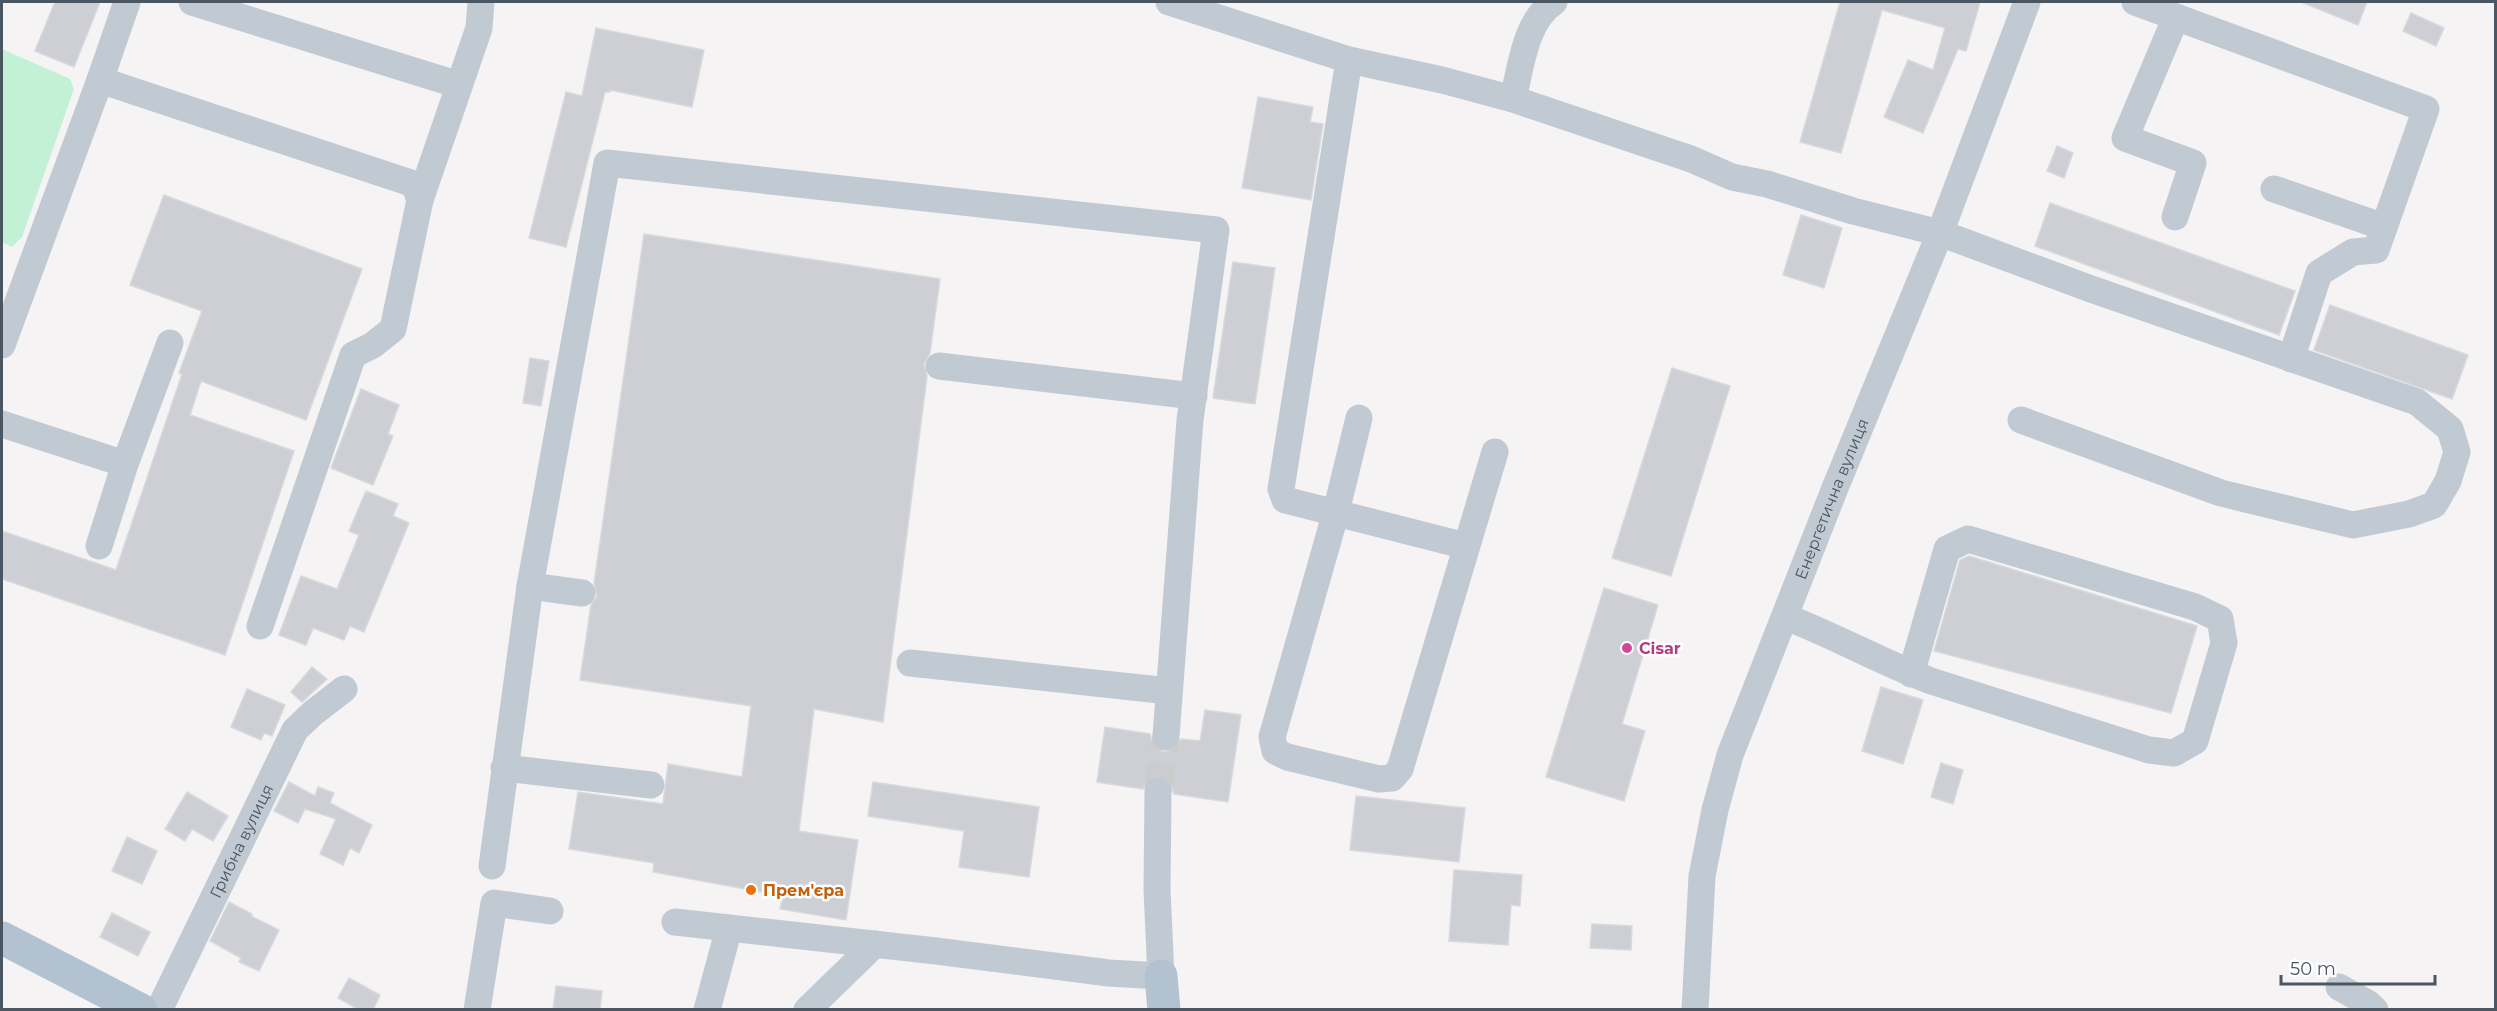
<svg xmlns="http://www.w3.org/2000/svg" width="2497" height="1011" font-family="Montserrat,sans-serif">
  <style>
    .green { fill: #c3f1d5 }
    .building { fill: #cdcfd5; stroke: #d7d9de; stroke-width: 1.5 }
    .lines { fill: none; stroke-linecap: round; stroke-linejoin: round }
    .minor-tunnel { stroke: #caccce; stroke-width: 27; stroke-dasharray: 27 14; stroke-linecap: butt }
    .minor { stroke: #c1cad2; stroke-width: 27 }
    .major { stroke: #b3c2d1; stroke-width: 33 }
    .hotel-dot { fill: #d1479c; stroke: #fff; stroke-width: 2 }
    .food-dot { fill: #e8710a; stroke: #fff; stroke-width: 2 }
    .labels { text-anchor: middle; stroke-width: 5; stroke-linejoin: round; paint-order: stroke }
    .street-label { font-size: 16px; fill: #4a5661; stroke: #fff }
    .hotel-label { font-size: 16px; font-weight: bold; fill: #b23c85; stroke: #fff; text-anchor: start }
    .food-label { font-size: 16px; font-weight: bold; fill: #c56008; stroke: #fff; text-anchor: start }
  </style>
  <rect width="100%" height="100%" fill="#f5f3f3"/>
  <path class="green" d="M2 49 70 79 74 89 22 237 12 247 2 242Z"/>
  <g class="building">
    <path d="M55 2H100L74 67 35 51Z"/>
    <path d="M1840 2H1980L1966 51 1958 49 1923 133 1884 117 1908 60 1933 70 1945 28 1882 10 1841 153 1800 142Z"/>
    <path d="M2301 2H2367L2358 25Z"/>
    <path d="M2411 13 2444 28 2436 46 2403 31Z"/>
    <path d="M596 28 704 50 692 107 610 90V92H605L566 247 529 238 566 92 582 96Z"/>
    <path d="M1258 97 1313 107 1310 122 1323 124 1311 200 1242 188Z"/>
    <path d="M2057 146 2073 153 2064 178 2047 171Z"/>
    <path d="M164 195 362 269 306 420 201 381 190 415 294 451 225 655 2 579V531L116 570 182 374 179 373 202 311 130 285Z"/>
    <path d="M2050 203 2295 291 2279 335 2035 246Z"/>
    <path d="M1801 215 1842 228 1824 288 1783 275Z"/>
    <path d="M644 234 940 279 930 353 924 364 927 376 883 722 814 709 799 831 858 840 846 920 780 909 783 896 653 872 654 863 569 849 578 792 663 804 668 764 742 777 751 706 580 680 591 605 597 596 594 584Z"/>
    <path d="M1233 262 1275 268 1255 404 1213 398Z"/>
    <path d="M2330 305 2468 355 2452 399 2314 350Z"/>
    <path d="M530 358 549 361 541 406 523 403Z"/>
    <path d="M1672 368 1730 386 1671 576 1612 558Z"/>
    <path d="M361 389 399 405 388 434 393 436 373 485 331 468Z"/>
    <path d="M366 491 398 504 393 516 409 523 364 632 350 626 344 640 313 628 306 645 279 635 301 576 337 589 359 535 349 531Z"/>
    <path d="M1969 556 2197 626 2171 713 1934 651 1960 560Z"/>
    <path d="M1604 588 1658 605 1622 724 1645 731 1624 801 1546 777Z"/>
    <path d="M312 667 327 679 302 702 291 692Z"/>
    <path d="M1881 687 1923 700 1903 764 1862 751Z"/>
    <path d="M247 689 285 705 272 736 264 733 261 740 231 727Z"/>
    <path d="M1205 710 1241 715 1228 802 1174 794 1171 783 1165 777 1159 775 1150 778 1143 789 1097 782 1105 727 1150 734 1152 743 1158 749 1165 752 1173 750 1181 739 1200 741Z"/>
    <path d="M1941 763 1963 770 1953 804 1931 797Z"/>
    <path d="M289 782 315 796 318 787 334 793 330 803 372 825 359 853 350 848 343 865 320 854 336 819 305 809 298 823 274 811Z"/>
    <path d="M873 782 1039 807 1029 877 959 867 964 831 868 816Z"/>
    <path d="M187 792 228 816 213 841 192 829 185 841 165 829Z"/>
    <path d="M1356 796 1465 808 1459 862 1350 850Z"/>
    <path d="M127 837 157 851 142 884 112 871Z"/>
    <path d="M1454 870 1522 875 1520 906 1511 905 1508 945 1449 941Z"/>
    <path d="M229 902 252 914 251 916 279 930 259 971 239 962 241 958 210 941Z"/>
    <path d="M112 913 150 932 138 956 100 937Z"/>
    <path d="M1592 924 1632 926 1631 950 1590 948Z"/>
    <path d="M349 978 380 995 373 1010H359L338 998Z"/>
    <path d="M556 986 602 991 600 1010H553Z"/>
  </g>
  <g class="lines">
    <path class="minor-tunnel" d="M1158 791 1166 736"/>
    <g class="minor">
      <path d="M192 2 459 85"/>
      <path d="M1169 2 1349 60 1442 80 1513 99 1691 159 1732 177 1767 184 1853 211 1940 233 2091 289 2417 402 2450 429 2457 452 2448 481 2434 505 2409 514 2353 525 2221 493 2021 420"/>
      <path d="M2135 2 2426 109 2376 250 2353 252 2319 273 2291 359"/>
      <path d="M1349 60 1281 489 1285 500 1466 546"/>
      <path d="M100 80 127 2"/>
      <path d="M1513 99C1521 67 1525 21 1554 2"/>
      <path d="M2274 189 2384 227"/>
      <path d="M420 200 479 28 481 2"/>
      <path d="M2175 217 2193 163 2125 138 2176 17"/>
      <path d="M2 345 100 80 414 184 420 200 393 329 373 345 353 355 260 626"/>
      <path d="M939 366 1194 396"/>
      <path d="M1359 418 1336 512 1272 737 1275 751 1287 757 1379 779 1392 778 1400 769 1495 452"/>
      <path d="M2 424 125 464"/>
      <path d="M99 546 125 464 170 343"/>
      <path d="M530 586 582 593"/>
      <path d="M1786 617C1835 636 1881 662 1931 681L2149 750 2174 753 2195 741 2224 643 2220 619 2195 607 1968 539 1947 549 1911 674"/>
      <path d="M910 663 1169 691"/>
      <path d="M504 768 651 785"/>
      <path d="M492 866 530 586 607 163 1216 230 1190 420 1166 736"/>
      <path d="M675 922 936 951 1109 973 1161 976 1157 890 1158 791"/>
      <path d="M2339 987 2369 1004 2375 1010"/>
      <path id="s1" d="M159 1010 295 730 313 713 344 689"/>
      <path d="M477 1010 494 903 550 911"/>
      <path d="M707 1010 729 928"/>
      <path d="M807 1010 875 944"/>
      <path id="s2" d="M1695 1010 1702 876 1715 810 1730 755 1835 488 1940 233 2027 2"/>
    </g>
    <g class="major">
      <path d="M2 938 141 1010"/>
      <path d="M1161 976 1164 1010"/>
    </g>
  </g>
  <circle class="hotel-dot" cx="1627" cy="648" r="6"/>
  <circle class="food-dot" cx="751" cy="890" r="6"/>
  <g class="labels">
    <g class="street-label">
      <text dy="6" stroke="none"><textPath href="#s2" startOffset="534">Енергетична вулиця</textPath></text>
      <text dy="6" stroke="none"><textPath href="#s1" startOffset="188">Грибна вулиця</textPath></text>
    </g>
    <g class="hotel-label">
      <text x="1639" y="654">Cisar</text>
    </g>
    <g class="food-label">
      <text x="763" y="896">Прем'єра</text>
    </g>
  </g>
  <rect width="2497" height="1011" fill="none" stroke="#4a5661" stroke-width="6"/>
  <path d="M2281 975v9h154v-9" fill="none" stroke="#4a5661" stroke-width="3"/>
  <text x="2290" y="975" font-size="18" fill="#4a5661" stroke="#ffffff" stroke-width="4.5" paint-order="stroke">50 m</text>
</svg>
